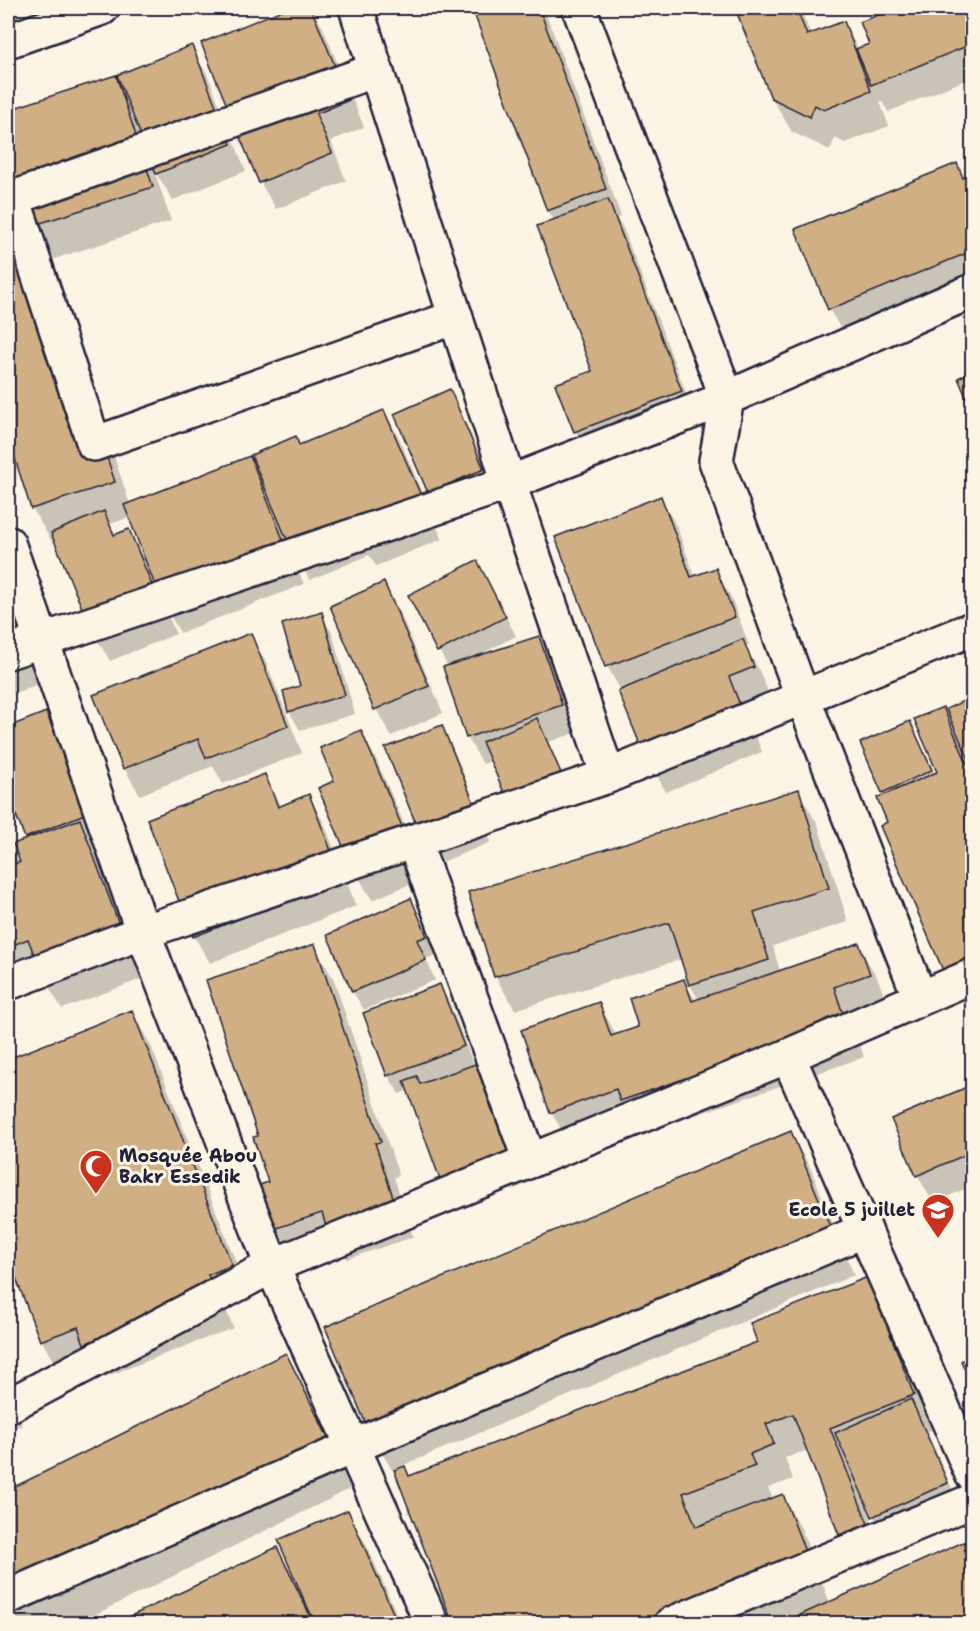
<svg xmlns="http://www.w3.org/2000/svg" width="980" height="1631" font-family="'Shantell Sans',sans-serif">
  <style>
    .shadow { fill: #0003; fill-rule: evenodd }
    .building { fill: #d1af84; stroke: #22223b; stroke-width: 1.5 }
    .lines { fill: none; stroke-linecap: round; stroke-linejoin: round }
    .street-casing { stroke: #22223b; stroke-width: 38 }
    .street { stroke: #fcf5e5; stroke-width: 33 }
    .labels { text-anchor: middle; stroke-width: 6; stroke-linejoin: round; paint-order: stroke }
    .poi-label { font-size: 18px; font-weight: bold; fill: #22223b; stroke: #fcf5e5; text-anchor: start }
  </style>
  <rect width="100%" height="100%" fill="#fcf5e5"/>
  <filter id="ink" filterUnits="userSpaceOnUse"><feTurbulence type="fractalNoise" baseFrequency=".0167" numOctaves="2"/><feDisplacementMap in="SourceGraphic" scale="12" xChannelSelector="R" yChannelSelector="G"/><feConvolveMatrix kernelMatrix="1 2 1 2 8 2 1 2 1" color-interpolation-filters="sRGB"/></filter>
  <g filter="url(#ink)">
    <g class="shadow">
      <path d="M291 8H311L323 28 364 127 331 141 346 181 276 209 260 182 203 44Z"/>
      <path d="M473 8H544L621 216 617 218 623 228 696 419 591 459 576 432 557 385 594 371 554 221 548 210Z"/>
      <path d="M737 8H800L811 35 843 23 859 50 871 44 862 23 900 8H969L972 14V77L888 112 882 101 880 102 889 126 845 143 835 138 830 150 792 132 772 98Z"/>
      <path d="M191 47 207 74 246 171 173 200 154 170 171 221 42 263 62 297 130 505 249 458 257 472 295 438 300 447 384 411 399 438 442 539 376 566 369 555 310 580 294 553 292 554 304 584 180 633 170 615 168 616 176 634 110 661 94 634 56 541 52 542 32 508 8 432V111L115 76 121 86ZM130 517 145 555 143 556 128 530 116 535 110 524Z"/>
      <path d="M956 164 965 179 972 176V284L845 336 829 309Z"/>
      <path d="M449 391 460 410 494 488 440 511 429 493Z"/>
      <path d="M660 498 676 525 695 577 715 570 731 597 749 645 745 646 758 668 769 694 743 704 762 752 666 792 651 765 621 691 607 666Z"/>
      <path d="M8 576 45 682 8 695Z"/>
      <path d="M487 580 516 636 479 655V657L538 638 554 665 576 733 548 742 570 792 492 761 483 764 467 737 448 667 410 596Z"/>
      <path d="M384 584 399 611 443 713 391 736 376 709Z"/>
      <path d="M321 614 332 633 355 714 300 730 289 711 302 687Z"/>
      <path d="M250 635 266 662 302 753 223 784 213 766 140 795 124 768Z"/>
      <path d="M972 699V1016L970 1017 950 983 889 823 883 792 910 723 935 774 939 772 942 708 956 732 958 731 948 710Z"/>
      <path d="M46 714 61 741 101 840 93 844 144 978 62 1009 46 982 22 974 8 950V835L19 863 21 862 28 840 8 791V729Z"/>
      <path d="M441 727 452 746 491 842 437 864 427 845Z"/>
      <path d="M361 732 376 759 427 877 372 900 356 873 336 782Z"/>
      <path d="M265 776 282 807 309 796 324 823 356 906 210 963 194 936Z"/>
      <path d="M798 791 818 825 848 922 773 946 780 972 858 945 878 979 888 1008 852 1021 864 1057 641 1134 635 1123 571 1146 551 1112 599 1004 617 1036 640 1028 684 981 696 1001 699 1000 690 985 682 959 515 1010 495 976Z"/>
      <path d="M410 900 421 919 436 955 426 959 435 980 364 1010 353 992Z"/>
      <path d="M314 946 334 980 399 1176 394 1177 413 1237 347 1259 340 1248 295 1262 276 1228 270 1183 260 1137ZM328 1209 329 1212 281 1228V1225Z"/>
      <path d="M439 985 450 1004 474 1066 496 1090 529 1183 458 1209 442 1182 409 1090 399 1094 388 1075Z"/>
      <path d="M132 1012 151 1046 251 1300 226 1309 233 1328 105 1377 96 1361 61 1375 42 1341 8 1253V1060Z"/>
      <path d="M972 1087V1186L933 1203 918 1176 893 1120Z"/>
      <path d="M790 1133 810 1167 854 1275 392 1470 372 1436Z"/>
      <path d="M867 1279 887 1313 932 1430 927 1432 962 1511 889 1543 869 1508 867 1509 886 1558 860 1568 840 1534 808 1450 785 1458 793 1479 768 1488 773 1499 782 1496 802 1530 830 1603 970 1541 972 1546V1624H455L405 1468 410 1478 759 1342Z"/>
      <path d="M285 1355 305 1389 354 1487 76 1624H8V1492Z"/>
      <path d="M8 1391 22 1425 8 1431Z"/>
      <path d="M347 1512 367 1546 401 1624H118L277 1548 297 1583Z"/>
    </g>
    <g class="building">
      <path d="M287 8H311L349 100 316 114 332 153 259 183 201 43Z"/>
      <path d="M472 8H539L606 189 547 211Z"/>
      <path d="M735 8H796L807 35 844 21 871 91 824 110 815 105 810 117 771 98Z"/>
      <path d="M896 8H967L972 22V44L871 85 856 49 869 44 860 22Z"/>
      <path d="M192 45 231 144 156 174 117 75Z"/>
      <path d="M116 75 153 187 22 229 62 318 115 482 31 509 8 437V110Z"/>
      <path d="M957 163 963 178 972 174V251L828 310 795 229Z"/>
      <path d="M608 199 682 391 574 432 555 384 592 371 537 226Z"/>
      <path d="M972 372V411L958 378Z"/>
      <path d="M450 389 484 469 428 493 394 414Z"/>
      <path d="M384 410 428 512 293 554 251 455 296 436 299 445Z"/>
      <path d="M250 456 290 557 163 606 124 505Z"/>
      <path d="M661 496 691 577 716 568 735 617 605 667 555 537Z"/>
      <path d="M104 511 114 535 129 529 161 607 93 635 51 533Z"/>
      <path d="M477 560 506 617 437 652 408 595Z"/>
      <path d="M384 582 429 686 374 710 330 606Z"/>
      <path d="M8 593 27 647 8 654Z"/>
      <path d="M322 612 345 695 288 712 283 691 300 686 282 624Z"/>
      <path d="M251 633 288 726 206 758 198 739 123 769 93 695Z"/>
      <path d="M539 636 562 705 466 738 443 667Z"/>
      <path d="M743 639 754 667 729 677 748 725 649 766 618 691Z"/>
      <path d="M972 697V766L946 709Z"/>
      <path d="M943 707 972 775V974L949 984 880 826 887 822 877 798 937 772 914 719Z"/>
      <path d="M46 712 87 813 25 838 8 795V727Z"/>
      <path d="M537 718 561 773 506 797 482 742Z"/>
      <path d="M910 721 932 770 882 793 860 743Z"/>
      <path d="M442 725 482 823 425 846 385 748Z"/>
      <path d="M361 730 412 850 355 874 318 788 334 781 320 748Z"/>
      <path d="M265 774 278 807 309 794 342 879 193 937 147 819Z"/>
      <path d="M799 789 829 888 754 912 769 960 689 985 669 923 494 977 468 892Z"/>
      <path d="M80 819 129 951 45 983 28 939 8 947V866L20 862 13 844Z"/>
      <path d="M8 843 14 859 8 861Z"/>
      <path d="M411 898 427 936 417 940 426 960 352 992 327 935Z"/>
      <path d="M859 943 870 974 834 987 846 1023 620 1101 616 1089 550 1113 521 1030 599 1002 611 1036 638 1027 629 998 684 979 692 1001Z"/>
      <path d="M315 944 381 1142 375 1143 395 1203 326 1226 322 1213 274 1229 260 1185 268 1182 253 1137 258 1136 206 980Z"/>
      <path d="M440 984 464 1046 387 1076 363 1013Z"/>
      <path d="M132 1010 232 1265 208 1275 215 1293 84 1344 78 1327 40 1341 8 1257V1059Z"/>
      <path d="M481 1062 515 1156 441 1182 404 1081 417 1076 420 1084Z"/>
      <path d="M972 1085V1152L916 1176 891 1119Z"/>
      <path d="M791 1131 836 1241 371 1436 325 1327Z"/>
      <path d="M868 1277 914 1395 830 1428 868 1524 839 1535 793 1414 766 1424 774 1444 750 1454 755 1466 683 1493 696 1527 783 1494 814 1575 687 1624H453L394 1470 405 1466 409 1476 757 1342 750 1323Z"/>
      <path d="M286 1353 335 1452 8 1614V1490Z"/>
      <path d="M972 1356V1387L961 1361Z"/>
      <path d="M911 1399 948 1483 872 1517 835 1433Z"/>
      <path d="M348 1510 398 1624H316L305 1602 278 1540Z"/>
      <path d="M970 1539 972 1544V1624H780Z"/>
      <path d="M277 1547 314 1624H114Z"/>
    </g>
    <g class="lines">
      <defs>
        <g id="street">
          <path d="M356 8 509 483 608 776"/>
          <path d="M579 8 727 398 716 461 803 698 920 998"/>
          <path d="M8 41 102 8"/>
          <path d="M376 70 13 198 94 444 456 317"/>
          <path d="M8 543 143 932 272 1266 432 1624"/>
          <path d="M8 652 509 483 727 398 972 291"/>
          <path d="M414 841 530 1161"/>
          <path d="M8 983 143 932 608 776 972 629"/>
          <path d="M788 1056 972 1474"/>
          <path d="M8 1406 272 1266 788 1056 972 976"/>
          <path d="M8 1597 352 1447 865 1230"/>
          <path d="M671 1624 972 1501"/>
        </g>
      </defs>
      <use href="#street" class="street-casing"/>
      <use href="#street" class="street"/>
    </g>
  </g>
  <defs>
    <symbol id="mosque-pin" viewBox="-11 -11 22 30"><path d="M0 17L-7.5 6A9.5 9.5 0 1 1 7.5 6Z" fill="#c8321e" stroke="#fcf5e5"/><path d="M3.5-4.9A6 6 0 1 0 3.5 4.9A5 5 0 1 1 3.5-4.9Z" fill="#fff"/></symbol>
    <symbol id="school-pin" viewBox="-11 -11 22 30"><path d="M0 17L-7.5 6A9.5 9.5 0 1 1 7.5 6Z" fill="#c8321e" stroke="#fcf5e5"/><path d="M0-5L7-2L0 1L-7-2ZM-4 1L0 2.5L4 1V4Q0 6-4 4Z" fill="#fff"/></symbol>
  </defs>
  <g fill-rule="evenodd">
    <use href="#mosque-pin" x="77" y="1147" width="38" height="52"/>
    <use href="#school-pin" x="919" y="1191" width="38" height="52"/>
  </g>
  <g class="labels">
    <g class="poi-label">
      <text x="119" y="1162">Mosquée Abou<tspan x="119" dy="21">Bakr Essedik</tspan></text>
      <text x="915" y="1216" text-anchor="end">Ecole 5 juillet</text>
    </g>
  </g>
  <rect width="980" height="1631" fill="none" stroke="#fcf5e5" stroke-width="30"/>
  <rect x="15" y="15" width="950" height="1601" fill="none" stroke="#22223b" stroke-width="2" filter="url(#ink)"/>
</svg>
